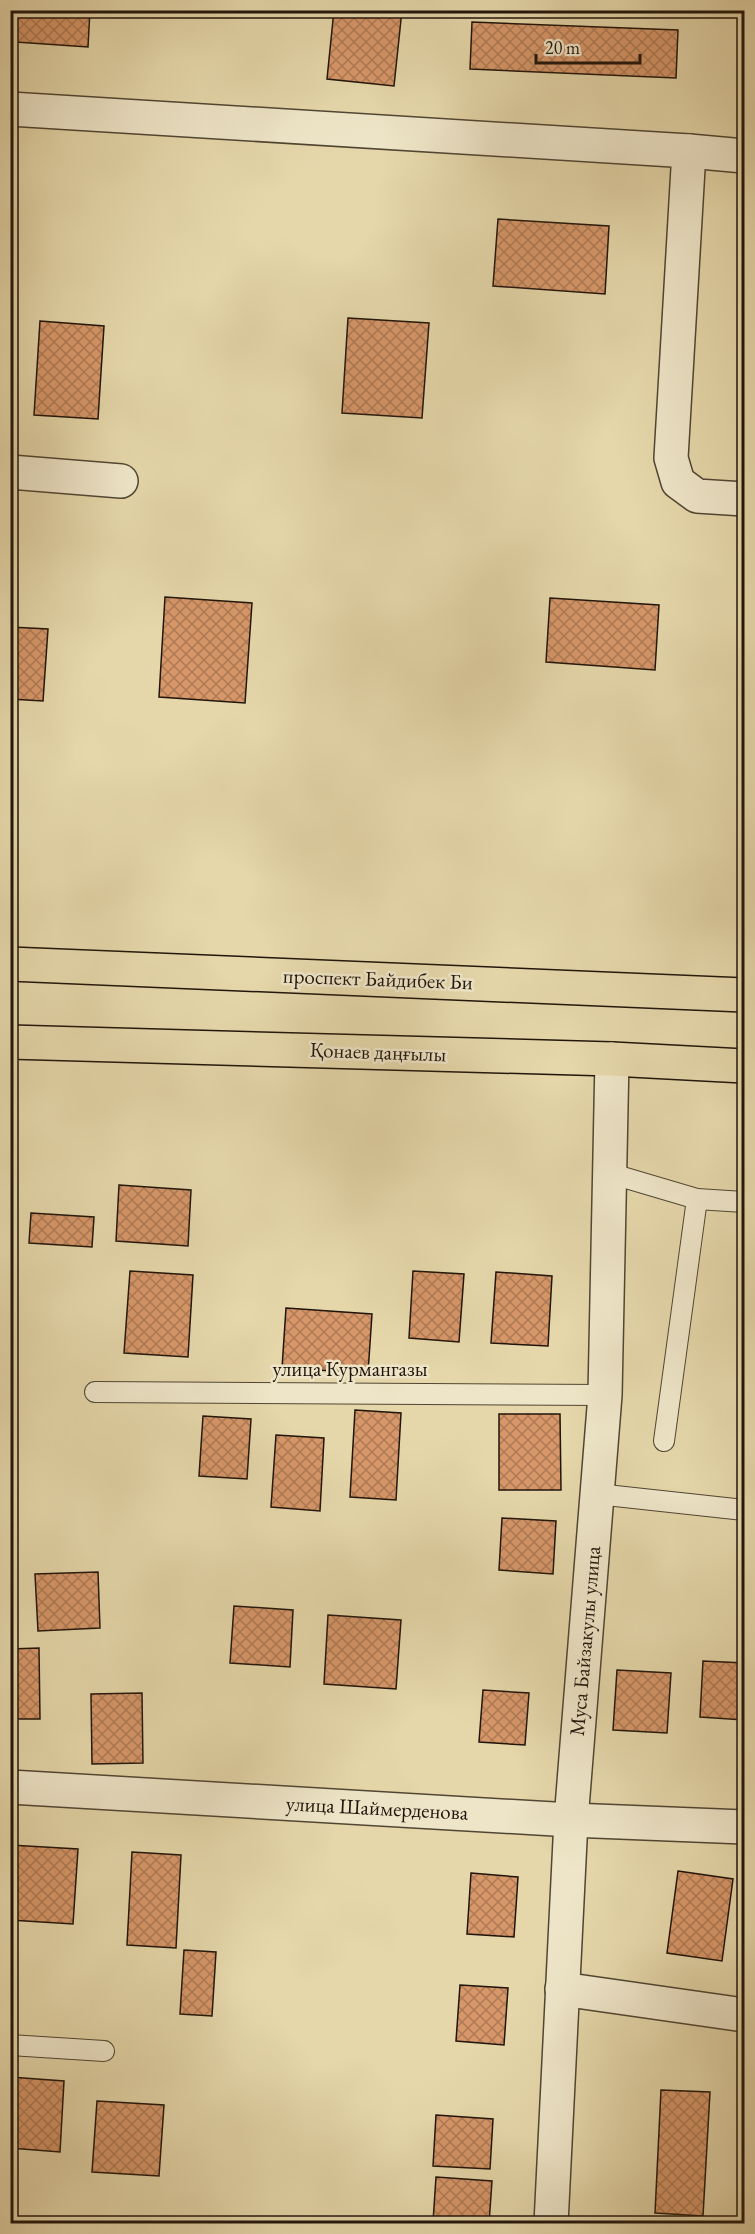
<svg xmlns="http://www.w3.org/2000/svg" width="755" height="2234" font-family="'EB Garamond',serif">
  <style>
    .building { fill: url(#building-cross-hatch); stroke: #20150b; stroke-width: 1.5 }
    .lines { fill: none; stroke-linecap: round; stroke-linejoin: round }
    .service-casing { stroke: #514633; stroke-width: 22 }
    .minor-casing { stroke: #514633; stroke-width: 36 }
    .primary-casing { stroke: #20150b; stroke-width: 36 }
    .service { stroke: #eee5c8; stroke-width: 20 }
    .minor { stroke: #eee5c8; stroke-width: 33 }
    .primary { stroke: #e5d7aa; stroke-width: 33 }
    .labels { text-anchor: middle; stroke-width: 5; stroke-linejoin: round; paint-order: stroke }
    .street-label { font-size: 21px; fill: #20150b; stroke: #eee5c8 }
  </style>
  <defs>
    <pattern id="building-cross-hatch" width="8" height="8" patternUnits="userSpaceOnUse" patternTransform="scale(1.5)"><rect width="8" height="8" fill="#d79769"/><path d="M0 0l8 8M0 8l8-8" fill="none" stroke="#ae7a55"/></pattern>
  </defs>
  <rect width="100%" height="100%" fill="#e5d7aa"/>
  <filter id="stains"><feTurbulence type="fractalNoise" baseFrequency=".00333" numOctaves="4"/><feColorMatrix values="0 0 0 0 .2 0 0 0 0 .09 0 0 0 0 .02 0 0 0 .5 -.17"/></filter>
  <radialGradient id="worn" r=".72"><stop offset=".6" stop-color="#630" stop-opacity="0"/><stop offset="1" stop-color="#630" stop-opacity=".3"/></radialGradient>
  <g class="building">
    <path d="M18 10H90L88 47 16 42Z"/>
    <path d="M334 10H402L394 86 327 79Z"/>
    <path d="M472 22 678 30 676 78 470 69Z"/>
    <path d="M498 219 609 226 605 294 493 286Z"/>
    <path d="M348 318 429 323 422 418 342 413Z"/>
    <path d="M40 321 104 326 98 419 34 415Z"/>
    <path d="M165 597 252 603 245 703 159 697Z"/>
    <path d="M550 598 659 605 655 670 546 662Z"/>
    <path d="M10 627 48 629 43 701 10 699Z"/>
    <path d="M119 1185 191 1190 188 1246 116 1241Z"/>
    <path d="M31 1213 94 1217 92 1247 29 1243Z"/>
    <path d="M130 1271 193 1275 188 1357 124 1353Z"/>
    <path d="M413 1271 464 1274 459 1342 409 1338Z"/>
    <path d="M496 1272 552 1276 548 1346 491 1343Z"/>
    <path d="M286 1308 372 1314 368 1373 282 1368Z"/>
    <path d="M355 1410 401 1413 396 1500 350 1497Z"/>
    <path d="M499 1414H560L561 1490H499Z"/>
    <path d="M203 1416 251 1419 247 1479 199 1476Z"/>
    <path d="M276 1435 324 1438 320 1511 271 1507Z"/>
    <path d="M502 1518 556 1521 553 1574 499 1570Z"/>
    <path d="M98 1572 100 1628 38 1631 35 1574Z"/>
    <path d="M234 1606 293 1610 290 1667 230 1663Z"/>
    <path d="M328 1615 401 1620 396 1689 324 1684Z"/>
    <path d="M39 1648 40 1719H10V1649Z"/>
    <path d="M703 1661 744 1663V1720L700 1717Z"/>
    <path d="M617 1670 671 1673 667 1733 613 1730Z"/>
    <path d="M483 1690 529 1693 525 1745 479 1742Z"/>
    <path d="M142 1693 143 1763 92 1764 91 1694Z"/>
    <path d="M10 1845 78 1849 73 1924 10 1920Z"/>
    <path d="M132 1852 181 1855 176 1948 127 1945Z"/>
    <path d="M678 1871 733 1879 722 1961 667 1953Z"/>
    <path d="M471 1873 518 1877 514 1937 467 1934Z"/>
    <path d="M184 1950 216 1952 212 2016 180 2014Z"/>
    <path d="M460 1985 508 1988 504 2045 456 2041Z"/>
    <path d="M10 2077 64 2081 60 2152 10 2148Z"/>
    <path d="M661 2090 710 2092 703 2216 655 2213Z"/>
    <path d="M97 2101 164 2105 159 2176 92 2172Z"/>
    <path d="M436 2115 493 2119 490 2169 433 2166Z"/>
    <path d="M436 2177 492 2181 489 2224 433 2222Z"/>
  </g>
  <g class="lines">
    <defs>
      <g id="service">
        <path d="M609 1173 697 1199 744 1202"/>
        <path d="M95 1392 605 1395"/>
        <path d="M664 1441 697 1199"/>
        <path d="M597 1494 744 1510"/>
        <path d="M10 2045 104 2051"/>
      </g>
      <g id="minor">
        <path d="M10 109 689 151 671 458 678 482 697 496 744 499"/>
        <path d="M689 151 744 156"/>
        <path d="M10 472 121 481"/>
        <path d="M10 1787 571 1820 744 1827"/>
        <path d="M562 1989 744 2015"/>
        <path d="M551 2224 571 1820 605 1395 612 1059"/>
      </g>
      <g id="primary">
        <path d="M10 964 744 995"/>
        <path d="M10 1042 612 1059 744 1066"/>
      </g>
    </defs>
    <use href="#service" class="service-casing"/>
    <use href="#minor" class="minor-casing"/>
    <use href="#primary" class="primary-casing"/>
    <use href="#service" class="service"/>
    <use href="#minor" class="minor"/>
    <use href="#primary" class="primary"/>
  </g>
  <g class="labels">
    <g class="street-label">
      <text transform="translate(378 979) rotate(2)" y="7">проспект Байдибек Би</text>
      <text transform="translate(378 1052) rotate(2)" y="7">Қонаев даңғылы</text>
      <text x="350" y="1376">улица Курмангазы</text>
      <text transform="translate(585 1641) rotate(-85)" y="7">Муса Байзакулы улица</text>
      <text transform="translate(377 1808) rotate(3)" y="7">улица Шаймерденова</text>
    </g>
  </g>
  <rect width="755" height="2234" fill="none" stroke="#e5d7aa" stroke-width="36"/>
  <rect x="12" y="12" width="731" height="2210" fill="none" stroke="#20150b" stroke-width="3"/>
  <rect x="18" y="18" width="719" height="2198" fill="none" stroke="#20150b" stroke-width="1.5"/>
  <path d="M536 54v9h104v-9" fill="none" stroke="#20150b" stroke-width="3"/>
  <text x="545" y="54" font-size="18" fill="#20150b" stroke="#eee5c8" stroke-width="4.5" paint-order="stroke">20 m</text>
  <rect width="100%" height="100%" filter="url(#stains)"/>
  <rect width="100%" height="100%" fill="url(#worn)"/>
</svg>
